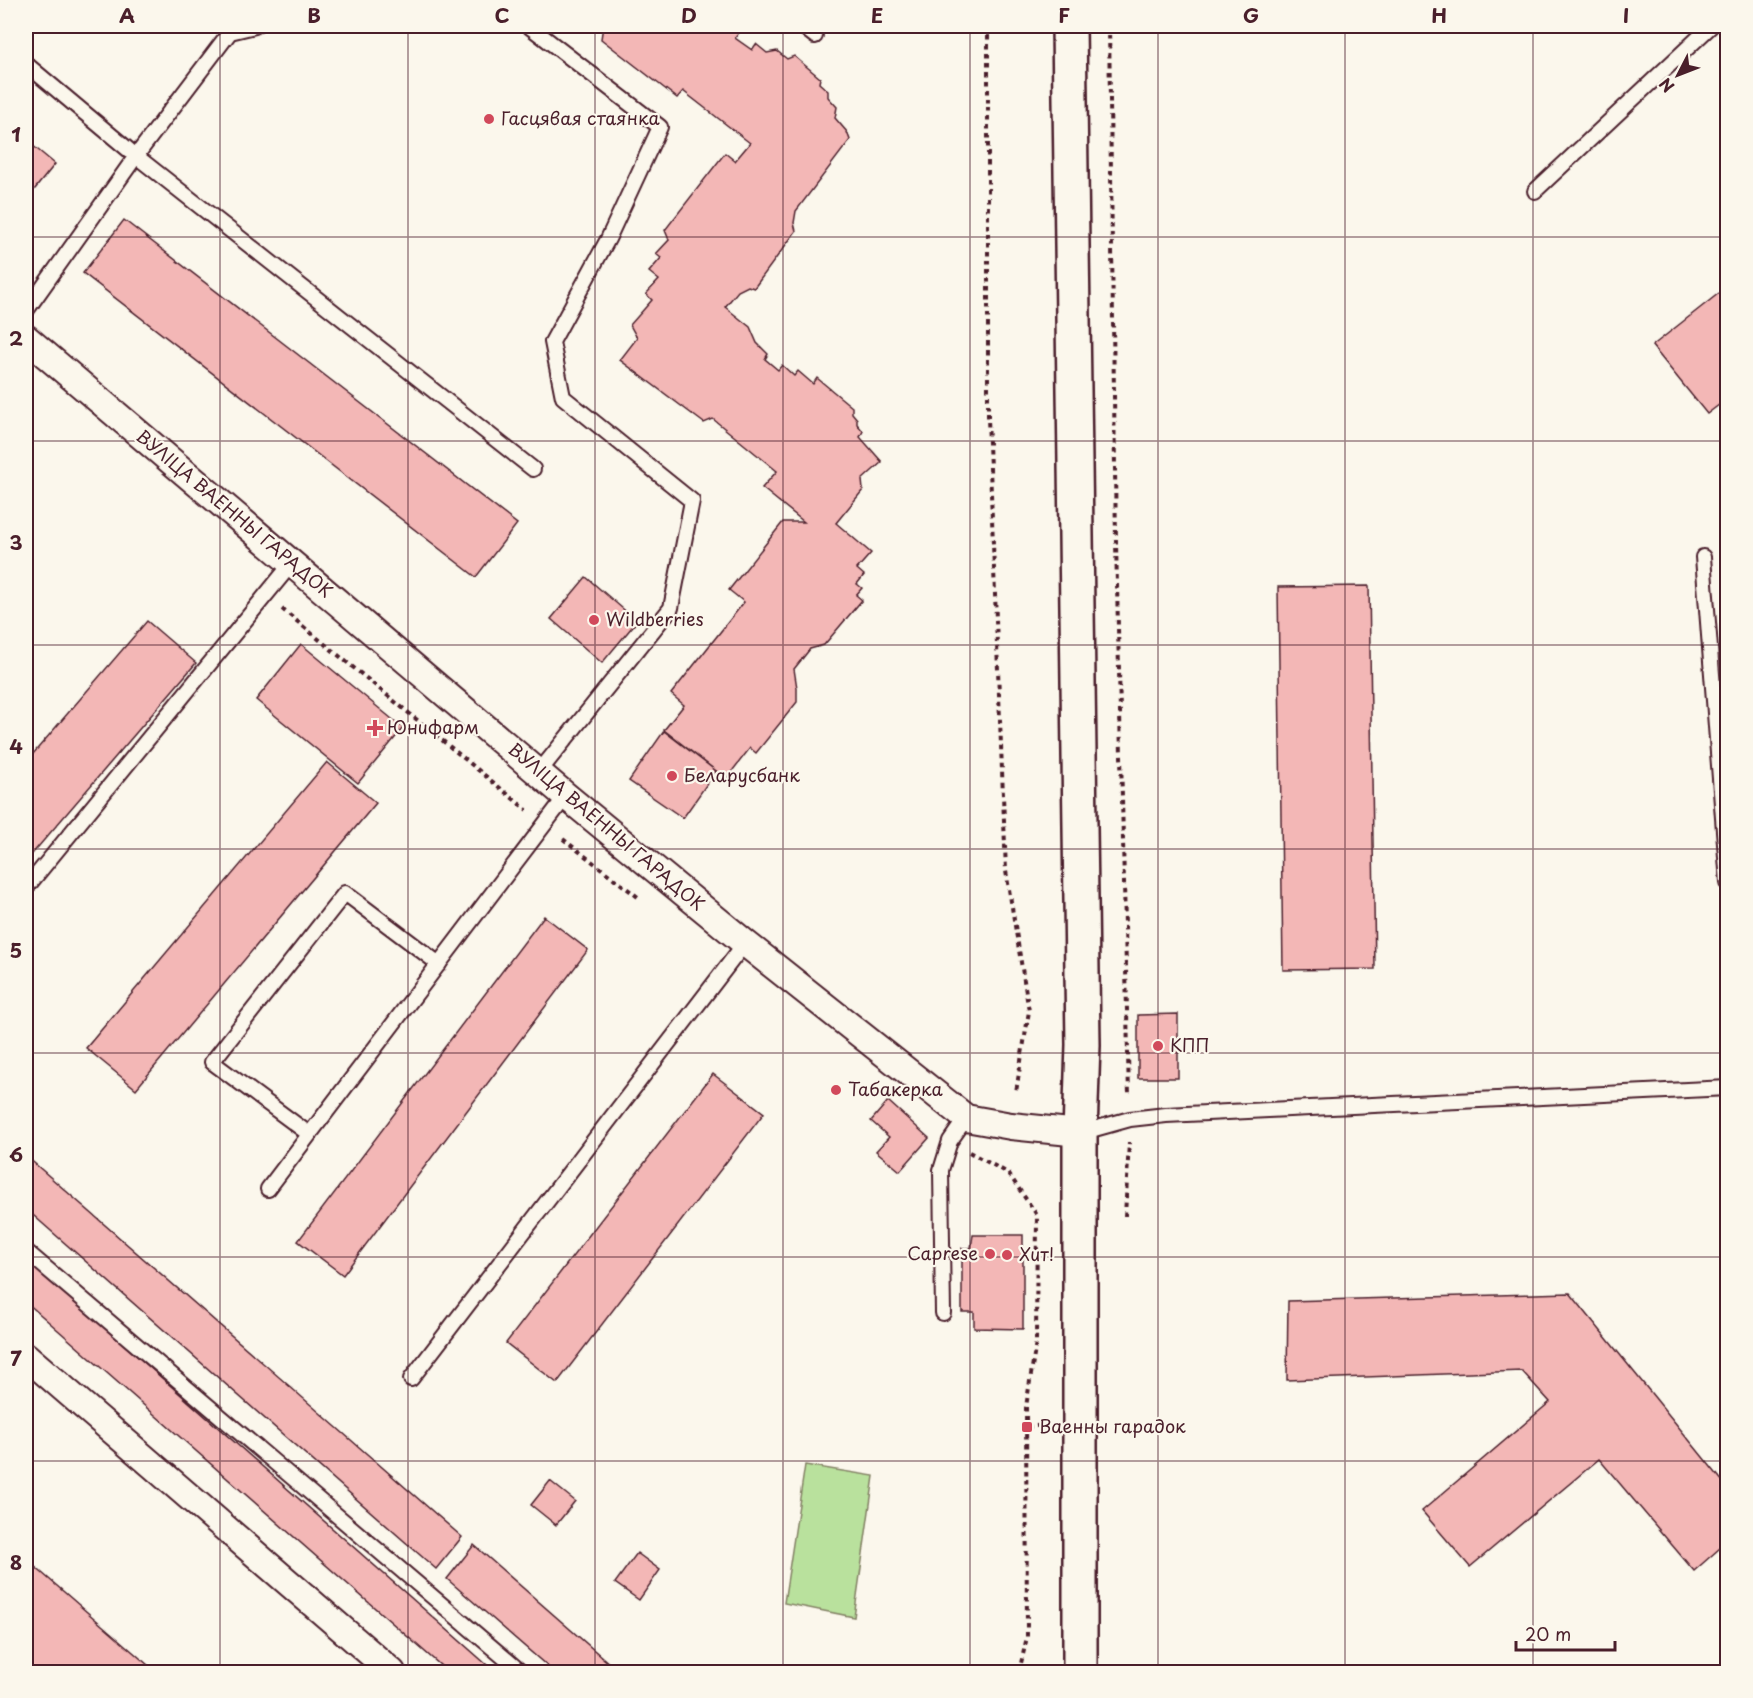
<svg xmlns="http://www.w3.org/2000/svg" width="1753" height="1698" font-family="'Playpen Sans',sans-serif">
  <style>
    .green { fill: #b9e19d; stroke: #828064; stroke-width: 1.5 }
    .building { fill: #f3b7b6; stroke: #4a1f2b; stroke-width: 1.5 }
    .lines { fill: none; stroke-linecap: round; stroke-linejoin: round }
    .lane-casing { stroke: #4a1f2b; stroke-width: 18 }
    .street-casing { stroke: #4a1f2b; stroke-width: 30 }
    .secondary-casing { stroke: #4a1f2b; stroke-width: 38 }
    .path { stroke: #4a1f2b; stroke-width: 4; stroke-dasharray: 4.5 4.5; stroke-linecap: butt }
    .lane { stroke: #fbf7ec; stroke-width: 14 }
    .street { stroke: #fbf7ec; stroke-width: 26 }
    .secondary { stroke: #fbf7ec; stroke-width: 33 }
    .grid { fill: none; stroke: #4a1f2b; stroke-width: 1.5; stroke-opacity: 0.55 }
    .poi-dot { fill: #d1495b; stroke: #fbf7ec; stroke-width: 2 }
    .labels { text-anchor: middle; stroke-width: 4.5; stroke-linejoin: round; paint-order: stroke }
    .poi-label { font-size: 18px; fill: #4a1f2b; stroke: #fbf7ec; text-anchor: start }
    .street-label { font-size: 18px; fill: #4a1f2b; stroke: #fbf7ec }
    .neatline { fill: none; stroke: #4a1f2b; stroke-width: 2 }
    .grid-label { font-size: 20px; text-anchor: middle; font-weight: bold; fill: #4a1f2b }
  </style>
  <rect width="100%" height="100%" fill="#fbf7ec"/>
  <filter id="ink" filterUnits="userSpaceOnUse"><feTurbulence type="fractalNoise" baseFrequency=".0167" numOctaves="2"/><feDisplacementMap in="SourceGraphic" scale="12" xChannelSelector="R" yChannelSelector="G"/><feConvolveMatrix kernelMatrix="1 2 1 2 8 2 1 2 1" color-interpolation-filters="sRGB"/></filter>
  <g filter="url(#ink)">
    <path class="green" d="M805 1465 874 1476 854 1617 784 1603Z"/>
    <g class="building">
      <path d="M603 26H744L735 38 752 50 756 44 767 53 777 51 787 59 794 56 820 78 819 83 828 91V97L837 107 835 118 847 132 850 140 796 211 794 223 796 231 754 288 748 286 738 291 725 307 750 327 757 343 768 354 765 359 778 370 782 365 794 376 798 371 813 384 817 378 852 407V413L857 419V424L863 431 860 437 882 462 862 480 863 490 836 523 871 553 857 569 864 575 857 584 862 588 856 595 862 600 824 645 810 649 794 669 797 688V702L756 753 750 748 726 779 664 730 684 705 671 694 744 602 729 590 783 522H804L762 488 777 471 713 419 704 423 620 360 637 338 630 325 652 300 646 294 659 280 649 272 661 258 656 254 669 240 665 230 725 153 735 161 750 143 683 91 677 98 601 39Z"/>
      <path d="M26 140 55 164 26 200Z"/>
      <path d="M124 220 517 524 476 577 83 273Z"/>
      <path d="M1728 286V398L1707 414 1652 346Z"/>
      <path d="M586 577 637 621 602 663 551 619Z"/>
      <path d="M1369 586 1375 969 1283 970 1278 587Z"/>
      <path d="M147 621 196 663 26 861V762Z"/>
      <path d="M301 644 403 728 358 783 256 700Z"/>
      <path d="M664 731 716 771 683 818 629 781Z"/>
      <path d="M327 762 376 803 136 1089 86 1048Z"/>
      <path d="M544 916 588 950 343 1275 298 1241Z"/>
      <path d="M1178 1014V1078H1138V1015Z"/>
      <path d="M713 1074 764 1113 557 1383 506 1343Z"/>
      <path d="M888 1101 929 1138 900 1171 876 1151 889 1137 871 1121Z"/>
      <path d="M26 1156 462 1537 436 1569 26 1209Z"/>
      <path d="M973 1235H1023V1329L974 1328V1312H962V1248H971Z"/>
      <path d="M26 1258 495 1672H448L26 1302Z"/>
      <path d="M1570 1293 1728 1488V1541L1694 1571 1599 1459 1470 1567 1422 1511 1550 1402 1522 1371 1287 1380 1288 1301Z"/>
      <path d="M550 1481 575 1501 556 1525 531 1505Z"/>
      <path d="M474 1545 619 1672H554L447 1579Z"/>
      <path d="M637 1553 660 1570 639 1600 615 1583Z"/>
      <path d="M26 1559 156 1672H31L26 1668Z"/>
    </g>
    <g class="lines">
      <defs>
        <g id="lane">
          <path d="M529 26 660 127 608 239 552 342 563 397 692 501 671 608 539 772"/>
          <path d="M802 26 815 36"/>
          <path d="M26 64 136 156 533 469"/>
          <path d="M1535 191 1711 26"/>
          <path d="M26 311 136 156 230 32 255 26"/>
          <path d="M1703 557 1728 883"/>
          <path d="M26 888 292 563"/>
          <path d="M1080 1133 1130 1119 1166 1115 1728 1088"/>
          <path d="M309 1134 212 1062 345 893 439 964"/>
          <path d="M268 1189 566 796"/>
          <path d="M26 1251 521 1672"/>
          <path d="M943 1313 941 1170 950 1141 966 1118"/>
          <path d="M411 1379 745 943"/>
        </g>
        <g id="street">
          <path d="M26 338 566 796 745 943 966 1118 1011 1126 1080 1133"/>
          <path d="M26 1356 392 1672"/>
        </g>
        <path id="secondary" d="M1069 26 1083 1045 1080 1133V1672"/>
      </defs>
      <use href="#lane" class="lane-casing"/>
      <use href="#street" class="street-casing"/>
      <use href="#secondary" class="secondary-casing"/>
      <g class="path">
        <path d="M988 26V418L1006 871 1029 1011 1016 1092"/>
        <path d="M1109 26 1116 542 1129 1096"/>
        <path d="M282 609 527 810"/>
        <path d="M563 839 638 897"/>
        <path d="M969 1152 1008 1173 1037 1215 1036 1342 1026 1407 1027 1637 1019 1672"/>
        <path d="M1125 1216 1129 1142"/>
        <path d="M1027 1427 1047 1425"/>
      </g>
      <use href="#lane" class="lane"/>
      <use href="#street" class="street"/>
      <use href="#secondary" class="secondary"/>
    </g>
  </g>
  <path class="grid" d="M220 26V1672M408 26V1672M595 26V1672M783 26V1672M970 26V1672M1158 26V1672M1345 26V1672M1533 26V1672M26 237H1728M26 441H1728M26 645H1728M26 849H1728M26 1053H1728M26 1257H1728M26 1461H1728"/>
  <g class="poi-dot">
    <circle cx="489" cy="119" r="6"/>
    <circle cx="594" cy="620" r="6"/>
    <path d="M372 719h6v6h6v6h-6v6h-6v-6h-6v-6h6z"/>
    <circle cx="672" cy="776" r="6"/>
    <circle cx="1158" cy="1046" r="6"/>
    <circle cx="836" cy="1090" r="6"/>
    <circle cx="990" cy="1254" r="6"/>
    <circle cx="1007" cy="1255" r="6"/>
    <rect x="1021" y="1421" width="12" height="12" rx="3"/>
  </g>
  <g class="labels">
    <g class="poi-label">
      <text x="501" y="125">Гасцявая стаянка</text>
      <text x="606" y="626">Wildberries</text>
      <text x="387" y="734">Юнифарм</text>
      <text x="684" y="782">Беларусбанк</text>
      <text x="1170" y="1052">КПП</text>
      <text x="848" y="1096">Табакерка</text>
      <text x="978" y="1260" text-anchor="end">Caprese</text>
      <text x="1019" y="1261">Хит!</text>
      <text x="1039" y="1433">Ваенны гарадок</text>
    </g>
    <g class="street-label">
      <text transform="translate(234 514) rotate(40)" y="6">ВУЛІЦА ВАЕННЫ ГАРАДОК</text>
      <text transform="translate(606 827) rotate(40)" y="6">ВУЛІЦА ВАЕННЫ ГАРАДОК</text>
    </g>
  </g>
  <rect width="1753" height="1698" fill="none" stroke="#fbf7ec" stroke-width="66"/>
  <g transform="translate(1678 75) rotate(228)" stroke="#fbf7ec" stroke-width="4.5" paint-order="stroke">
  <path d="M0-4.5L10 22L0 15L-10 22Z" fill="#4a1f2b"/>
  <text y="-9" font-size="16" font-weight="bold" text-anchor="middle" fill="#4a1f2b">N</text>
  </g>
  <path d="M1516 1641v9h99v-9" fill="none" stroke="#4a1f2b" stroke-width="3"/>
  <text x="1525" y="1641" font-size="18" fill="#4a1f2b" stroke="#fbf7ec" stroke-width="4.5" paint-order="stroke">20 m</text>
  <rect x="33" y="33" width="1687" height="1632" class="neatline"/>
  <g class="grid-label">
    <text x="127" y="23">A</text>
    <text x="314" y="23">B</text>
    <text x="502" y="23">C</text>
    <text x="689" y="23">D</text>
    <text x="877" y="23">E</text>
    <text x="1064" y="23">F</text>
    <text x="1251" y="23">G</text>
    <text x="1439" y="23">H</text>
    <text x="1626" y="23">I</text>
    <text x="16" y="142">1</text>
    <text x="16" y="346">2</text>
    <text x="16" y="550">3</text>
    <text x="16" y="754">4</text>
    <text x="16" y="958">5</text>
    <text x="16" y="1162">6</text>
    <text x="16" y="1366">7</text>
    <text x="16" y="1570">8</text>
  </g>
</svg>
